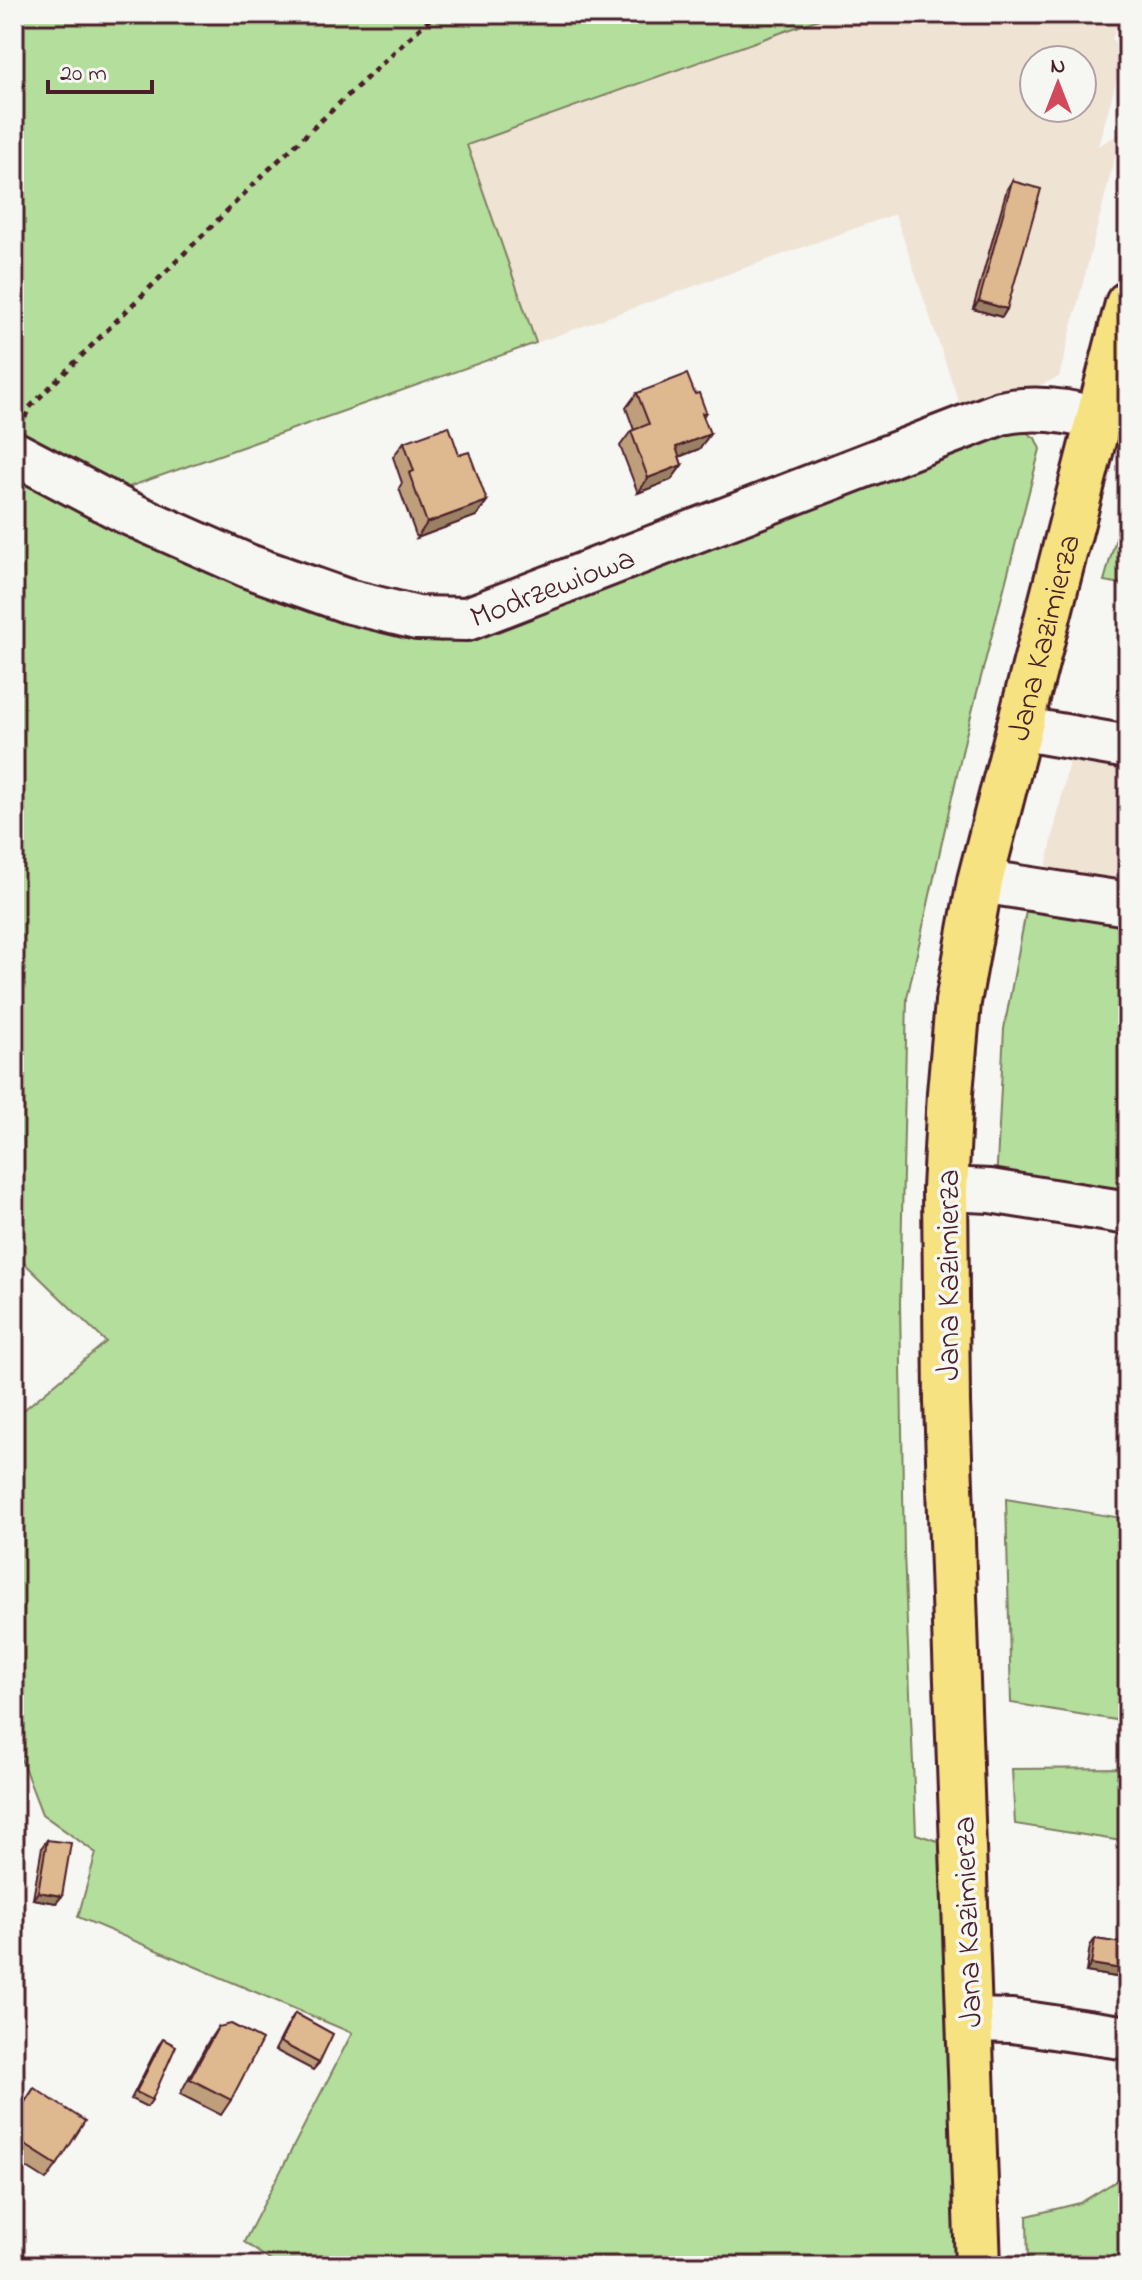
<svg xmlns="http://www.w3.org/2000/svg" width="1142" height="2280" viewBox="0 0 1142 2280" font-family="'Indie Flower',sans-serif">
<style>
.built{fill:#efe3d4;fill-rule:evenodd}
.green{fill:#b4de9b;stroke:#7f7e63;stroke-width:2}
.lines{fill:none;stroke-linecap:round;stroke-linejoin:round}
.minor-casing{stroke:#4a1f2b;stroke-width:48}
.major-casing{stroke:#4a1f2b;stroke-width:50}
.path{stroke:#4a1f2b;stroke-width:5;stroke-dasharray:6 6;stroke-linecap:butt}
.minor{stroke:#f6f6f2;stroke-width:42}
.major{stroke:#f6e281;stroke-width:44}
.wall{fill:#bf9e7b;stroke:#4a1f2b;stroke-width:2}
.shaded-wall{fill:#9b8164;stroke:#4a1f2b;stroke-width:2}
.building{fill:#deb88f;stroke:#4a1f2b;stroke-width:2}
.labels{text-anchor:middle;stroke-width:7;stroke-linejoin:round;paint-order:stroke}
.street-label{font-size:32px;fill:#4a1f2b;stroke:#f6f6f2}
</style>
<rect width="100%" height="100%" fill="#f6f6f2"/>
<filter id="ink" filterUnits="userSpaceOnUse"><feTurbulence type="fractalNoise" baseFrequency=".0125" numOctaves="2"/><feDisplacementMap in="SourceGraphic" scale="16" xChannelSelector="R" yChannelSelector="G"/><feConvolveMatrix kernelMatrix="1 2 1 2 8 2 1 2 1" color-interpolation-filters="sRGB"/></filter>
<g filter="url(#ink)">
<path class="built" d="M833 14H1121L1112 39 1124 54 1098 146 1121 133 1059 377 964 417 895 214 536 343 466 145ZM1034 60H1082V108H1034Z
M1070 757 1128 759V891L1044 877Z"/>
<path class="green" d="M14 14H833L467 145 536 343 109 494 14 446Z
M1018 427 1035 438 1040 449 965 739 907 998 900 1303 904 1553 916 1834 944 1843 957 2266H278L244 2242 352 2033 78 1917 96 1853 42 1814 21 1759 14 1755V1418L106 1342 14 1253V491L21 479 247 584 441 642Z
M1128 495V585L1104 581Z
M1027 906 1128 922V1202L996 1184 1004 1029Z
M1006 1499 1128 1519V1722L1011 1703Z
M1128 1768V1842L1015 1824 1012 1769Z
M1128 2178V2266H1028L1027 2216 1080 2203 1118 2180Z"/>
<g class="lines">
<g class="minor-casing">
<g id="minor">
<path id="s1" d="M14 453 126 512 248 566 347 601 417 618 467 619 1001 413C1033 406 1066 410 1097 419"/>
<path d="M1018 728 1128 747"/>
<path d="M980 881 1128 904"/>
<path d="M945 1189 990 1191 1128 1213"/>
<path d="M969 2020 1012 2021 1128 2038"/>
</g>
</g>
<g class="major-casing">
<g id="major">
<path id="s2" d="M978 2266 947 1402 945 1189 950 1093 958 1002 980 881 1128 304"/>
</g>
</g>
<path class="path" d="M25 418 28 409 264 174 435 14"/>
<use href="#minor" class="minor"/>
<use href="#major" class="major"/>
</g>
<path class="wall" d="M1012 181 1007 309 1002 317 973 309 1007 189Z
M637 393 695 394 706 412 703 417 710 434 699 449 679 457 682 465 671 480 638 493 620 446 631 431 634 430 626 408Z
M404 442 459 455 487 501 476 516 417 538 399 488 402 483 393 457Z
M47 1840 62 1896 56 1903 33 1899 42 1847Z
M1095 1939 1128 1944V1979L1086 1972 1090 1946Z
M295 2013 319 2063 313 2070 275 2050 290 2021Z
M218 2027 231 2100 221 2115 180 2094 208 2042Z
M163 2039 152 2100 147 2107 131 2099 158 2046Z
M34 2088 57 2165 46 2180 14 2160V2118Z"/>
<path class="shaded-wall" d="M979 301 1007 309 1002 317 973 309Z
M710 434 699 449 665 462 676 447Z
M682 465 671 480 638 493 648 478Z
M487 501 476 516 417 538 427 523Z
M38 1892 62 1896 56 1903 33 1899Z
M1091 1964 1128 1970V1979L1086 1972Z"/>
<path class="building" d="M1012 181 1041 189 1007 309 979 301Z
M687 374 695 394 699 393 706 412 702 413 710 434 676 447 682 465 648 478 631 431 649 424 637 393Z
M449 426 459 455 469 452 487 501 427 523 409 473 414 471 404 442Z
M47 1840 71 1843 62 1896 38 1892Z
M1095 1939 1128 1944V1970L1091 1964Z
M295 2013 333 2034 319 2063 280 2042Z
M231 2024 262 2040 231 2100 190 2079 218 2027Z
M163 2039 176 2046 152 2100 136 2092Z
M34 2088 85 2121 57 2165 14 2138V2119Z
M87 2256 107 2266H82Z"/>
</g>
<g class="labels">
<g class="street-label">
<text dy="11" stroke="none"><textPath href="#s1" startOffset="578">Modrzewiowa</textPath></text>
<text dy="11" stroke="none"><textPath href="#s2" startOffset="1640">Jana Kazimierza</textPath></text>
<text transform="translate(947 1275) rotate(-90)" y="11">Jana Kazimierza</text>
<text transform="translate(966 1922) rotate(-92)" y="11">Jana Kazimierza</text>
</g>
</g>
<rect width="1142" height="2280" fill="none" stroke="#f6f6f2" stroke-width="48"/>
<rect x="24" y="24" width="1094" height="2232" fill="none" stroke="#4a1f2b" stroke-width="3" filter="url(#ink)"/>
<g transform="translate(1058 84)"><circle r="38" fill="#f6f6f2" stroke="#b1a0a2" stroke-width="2"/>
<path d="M0-6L14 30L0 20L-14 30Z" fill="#d1495b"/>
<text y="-12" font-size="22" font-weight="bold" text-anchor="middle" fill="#4a1f2b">N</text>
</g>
<path d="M48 80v12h104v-12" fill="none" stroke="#4a1f2b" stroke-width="4"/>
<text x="60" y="80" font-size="24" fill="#4a1f2b" stroke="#f6f6f2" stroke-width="6" paint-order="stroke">20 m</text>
</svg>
